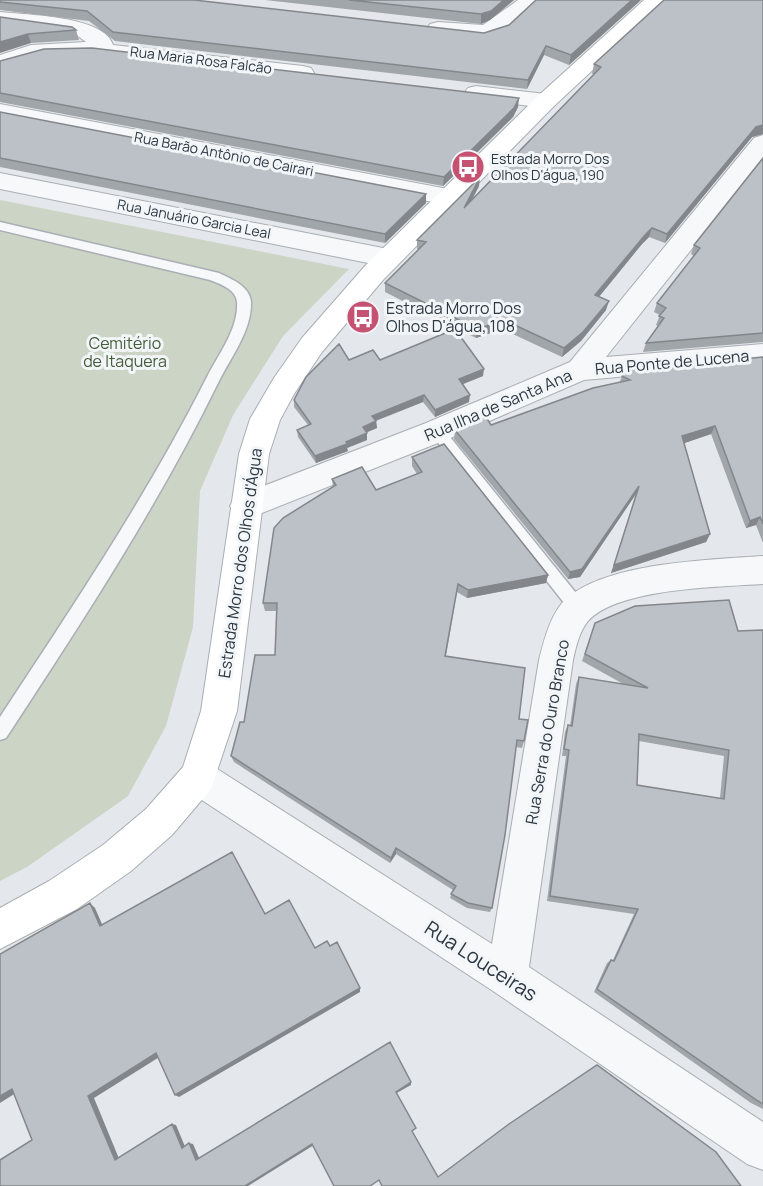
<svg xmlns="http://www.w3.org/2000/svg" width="763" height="1186" viewBox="0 0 763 1186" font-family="Manrope,sans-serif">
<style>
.green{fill:#cbd4c5}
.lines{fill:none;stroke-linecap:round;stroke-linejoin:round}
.lane-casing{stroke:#a9afb5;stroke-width:3}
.street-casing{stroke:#a9afb5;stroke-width:2}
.secondary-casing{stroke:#a9afb5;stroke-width:2}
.lane{fill:#f6f8f9;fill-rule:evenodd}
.street{fill:#f6f8f9;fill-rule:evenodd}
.secondary{fill:#fff;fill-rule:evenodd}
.wall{fill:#a1a6ab;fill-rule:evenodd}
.shaded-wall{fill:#83878b}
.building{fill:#bbc1c7;stroke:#83878b;stroke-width:1.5;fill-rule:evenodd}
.labels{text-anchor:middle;stroke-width:6;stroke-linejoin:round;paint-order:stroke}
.far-street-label{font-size:14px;fill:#2c3742;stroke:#f3f6f8}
.far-poi-label{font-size:14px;fill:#2c3742;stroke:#f3f6f8;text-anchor:start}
.poi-label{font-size:16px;fill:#2c3742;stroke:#f3f6f8;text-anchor:start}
.park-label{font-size:16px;fill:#455d3b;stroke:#f3f6f8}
.street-label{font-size:16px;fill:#2c3742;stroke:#f3f6f8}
.near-street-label{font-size:20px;fill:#2c3742;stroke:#f3f6f8}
</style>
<rect width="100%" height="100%" fill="#e4e7eb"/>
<path class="green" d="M0 200 349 269 283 336 233 415 200 491 193 627 166 726 128 796 27 867 0 881Z"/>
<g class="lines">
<g class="lane-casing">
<path id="lane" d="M0 222 219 273C231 279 250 286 251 302 252 330 231 357 219 381 158 506 82 622 6 738L0 740V717C73 606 147 496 207 377 218 355 239 328 237 302 236 289 220 284 210 280L0 230Z
M437 425 442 427 584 603 586 608 584 613 578 615 572 613 432 435 430 431 432 427Z"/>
</g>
<g class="street-casing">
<path id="street" d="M518 0H542C516 37 471 44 430 34L427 29 430 24 438 22 483 25Z
M0 12C27 15 105 16 113 45L303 66 311 68 314 73 311 78 303 80 79 55 34 58 0 70V55L31 45 86 42 75 34 0 24Z
M476 86 546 94 554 96 558 101 554 106 546 108 468 98 464 93 468 88Z
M0 104 448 189 457 191 461 197 457 203 448 205 0 118Z
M763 135V159L606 357 763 344V364L584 380 448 439 257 515 246 519 235 515 230 506 235 497 426 423 570 362 754 138Z
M0 173 388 249 397 252 401 258 397 264 388 267 0 189Z
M763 556V584C719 587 618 588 588 621 579 632 576 647 573 660L529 967 763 1122V1170L747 1164 493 991 185 789 180 777 185 765 198 760 211 765 492 944 539 660C544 640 551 612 567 598 610 562 709 560 763 556Z"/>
</g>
<g class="secondary-casing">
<path id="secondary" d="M644 0H668L554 106 383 280 322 352 294 394 280 420 269 454 237 711 211 789 172 835 131 871 77 909 0 949V908L49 881 103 845 146 809 183 767 201 711 239 454 250 419 274 378 302 338 365 266 538 96Z"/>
</g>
<use href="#lane" class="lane"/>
<use href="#street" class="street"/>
<use href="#secondary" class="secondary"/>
</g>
<path class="wall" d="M0 0 484 33 641 0 569 65 544 55 527 89 115 41 89 21 0 10Z
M265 0H514L490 20 481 24Z
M763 0V134L752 137 665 243 649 237 642 244 599 297 606 310 581 341 562 357 502 329 476 338 385 292V283L419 249H417V240L479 186 472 200 594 74H592L594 64Z
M0 17 76 30 79 40 31 43Z
M0 61 518 107 513 117 443 186 0 102Z
M0 112 426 203 385 243 0 167Z
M763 158V342L643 352 646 343 658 326 656 325 660 315 654 312 657 303 694 256 691 254 694 245Z
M763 357V543L756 525 746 528 711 434 684 443 710 534 706 542 611 573 636 494 580 577 568 579 454 439 455 430 491 425 620 382 622 376Z
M349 360H380L483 376 463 384 469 402 435 417 423 402 376 421 377 428 367 432V440L347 448 348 451 316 463 298 437 297 430 308 425 294 407V400Z
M412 457 548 575 546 583 467 598 457 592 446 656 519 719 524 741 522 748 516 747 492 908 490 912 467 908 450 898 453 890 396 854 390 863 234 762 231 756 244 722 275 655 277 611H265L263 603 333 488 332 479 376 490 417 474 412 466Z
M595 623 738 631 763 630V1109L751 1103 594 992 607 963 611 960H613L634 914 547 901 566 756H562L565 732 568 725 570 726 576 684 579 677 625 685 582 661ZM639 741 724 756 720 798 637 785Z"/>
<path class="shaded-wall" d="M504 0H514L490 20 481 24V14Z
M632 0H641L569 65 571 55Z
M28 34 31 43 0 53V42Z
M546 46 544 55 527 89 528 80Z
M519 98 518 107 513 117 443 186 444 177Z
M763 125V134L752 137 665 243 667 234 756 127Z
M480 177 479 186 463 217 464 208Z
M426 194V203L385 243V234Z
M652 228 649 237 642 244 593 304 595 295 645 235Z
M609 301 606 310 581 341 562 357 564 348Z
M504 320 502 329 476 338 477 329Z
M484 369 483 376 458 386 459 379Z
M424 395 423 402 372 422V416Z
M470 395 469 402 435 417V410Z
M376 421 377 428 363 434V427Z
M715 426 711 434 679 445 682 436Z
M367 433V440L347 448 348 451 316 463 315 456 346 442Z
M639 486 636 494 580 577 568 579 570 572Z
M760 517 756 525 746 528 750 521Z
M710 534 706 542 611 573 614 565Z
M548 575 546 583 467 598 468 590Z
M396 848V854L390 863 391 858Z
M90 903 95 908 105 931 100 926Z
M360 988V992L179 1097 175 1095Z
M156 1053 161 1056 94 1098 120 1161 115 1160 88 1096Z
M411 1082V1085L395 1094 396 1092Z
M12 1089 19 1091 0 1103V1096Z
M172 1124 176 1125 186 1149 182 1148Z
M189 1143 193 1144 200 1160H196Z
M312 1144 314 1145 248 1186H245Z"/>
<path class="building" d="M0 0H194L484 33 509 25 536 0H632L571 55 546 46 528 80 113 32 87 11 0 2Z
M349 0H504L491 11 481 14Z
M664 0H763V125L756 127 667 234 652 228 645 235 595 295 609 301 583 332 564 348 504 320 477 329 385 283 426 242 417 240 480 177 464 208 601 67 594 64Z
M0 17 72 27 76 30 28 34 0 42Z
M92 48 519 98 514 108 444 177 0 93V61L44 49Z
M0 112 426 194 385 234 0 158Z
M763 158V333L646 343 664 318 659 316 666 308 657 303 700 248 694 245Z
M455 329 484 369 459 379 470 395 435 410 424 395 372 416 376 421 363 427 367 433 346 442 347 444 315 456 297 430 311 424 294 400 306 377 339 344 349 360 373 350 380 360Z
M763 357V524L760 517 750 521 715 426 682 436 710 534 614 565 639 486 582 569 570 572 455 430 486 417 491 425 593 388 630 380 622 376 627 370Z
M444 444 548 575 468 590 458 584 445 656 525 668 519 719 528 720 524 741 517 740 505 835 492 908 468 903 451 894 456 886 396 848 391 858 231 756 240 722H244L255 655H275L277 603H263L274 528 283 518 336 485 332 479 362 467 376 490 422 472 412 457Z
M729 600 738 631 763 630V1104L758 1101 597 989 611 960 614 961 638 909 550 896 569 750 564 749 568 725 572 726 579 677 648 688 585 654 595 623 635 606ZM639 734 729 750 724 799 637 785Z
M232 852 265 914 289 900 315 948 327 941 330 946 337 942 360 988 175 1095 156 1053 88 1096 115 1160 172 1124 182 1148 189 1143 196 1160 390 1042 411 1082 396 1092 416 1128 412 1131 438 1177 509 1124 597 1065 716 1152 741 1186H382L379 1180 370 1186H334L312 1144 245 1186H0V1160L32 1140 12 1089 0 1096V954L90 903 100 926Z"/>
<defs>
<g id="bus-disc" transform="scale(1.725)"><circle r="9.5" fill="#c65271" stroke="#f3f6f8"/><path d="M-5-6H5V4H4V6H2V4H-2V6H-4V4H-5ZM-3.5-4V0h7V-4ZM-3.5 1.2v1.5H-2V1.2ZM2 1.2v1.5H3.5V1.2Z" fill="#fff"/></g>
</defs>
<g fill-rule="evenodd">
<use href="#bus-disc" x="468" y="167"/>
<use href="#bus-disc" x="363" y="317"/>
</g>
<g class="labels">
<g class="far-street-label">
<text transform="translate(201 60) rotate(7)" y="5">Rua Maria Rosa Falcão</text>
<text transform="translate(224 154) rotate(11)" y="5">Rua Barão Antônio de Cairari</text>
<text transform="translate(194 219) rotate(11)" y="5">Rua Januário Garcia Leal</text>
</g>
<g class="far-poi-label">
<text x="491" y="164">Estrada Morro Dos<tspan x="491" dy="16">Olhos D'água, 190</tspan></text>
</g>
<g class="poi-label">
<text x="386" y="314">Estrada Morro Dos<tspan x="386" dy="18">Olhos D'água, 108</tspan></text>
</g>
<g class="park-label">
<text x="125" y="349">Cemitério<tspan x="125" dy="18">de Itaquera</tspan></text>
</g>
<g class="street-label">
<text transform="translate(672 362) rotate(-5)" y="6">Rua Ponte de Lucena</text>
<text transform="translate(498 405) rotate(-23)" y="6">Rua Ilha de Santa Ana</text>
<text transform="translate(240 563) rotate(-82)" y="6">Estrada Morro dos Olhos d'Água</text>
<text transform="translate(547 732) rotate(-80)" y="6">Rua Serra do Ouro Branco</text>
</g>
<g class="near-street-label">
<text transform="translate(481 961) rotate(33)" y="7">Rua Louceiras</text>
</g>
</g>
</svg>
